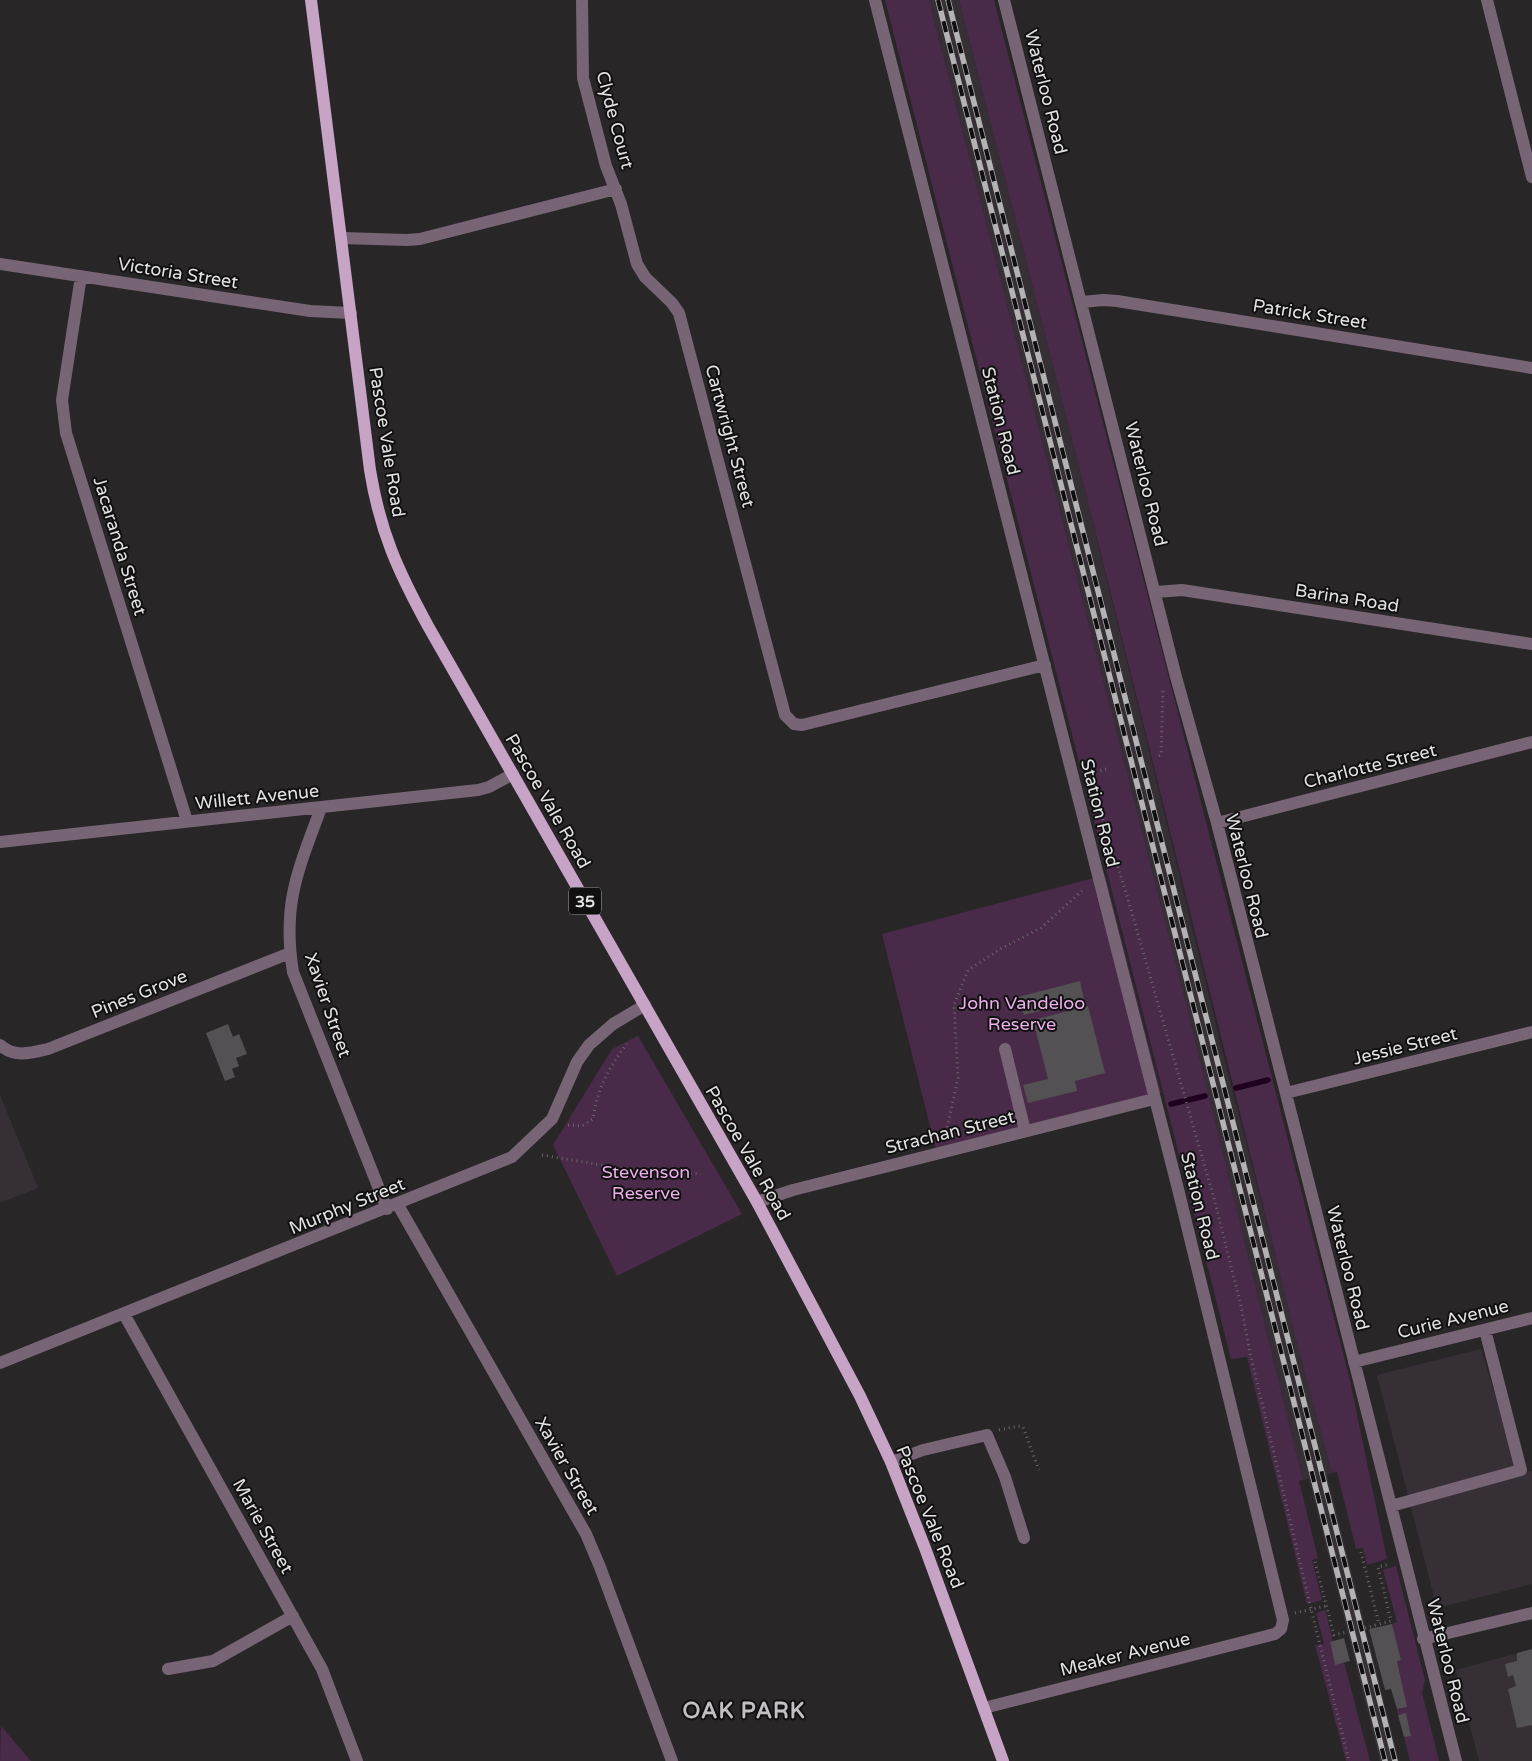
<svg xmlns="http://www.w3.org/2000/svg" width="1532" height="1761" viewBox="0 0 1532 1761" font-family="'Varela Round',sans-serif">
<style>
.built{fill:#363036}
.green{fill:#492a48}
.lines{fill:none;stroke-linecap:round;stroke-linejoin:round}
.stream{stroke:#1f011f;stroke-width:5.5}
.building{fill:#535153}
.path{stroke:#696768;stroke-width:3;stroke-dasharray:1 4;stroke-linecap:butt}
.minor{stroke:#776576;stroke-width:12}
.major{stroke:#c7a3c5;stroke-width:12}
.rail-casing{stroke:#b4b3b4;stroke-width:5.5}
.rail{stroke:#111011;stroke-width:4;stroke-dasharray:11;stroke-linecap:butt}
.labels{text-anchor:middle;stroke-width:4;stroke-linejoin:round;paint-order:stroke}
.shield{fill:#111011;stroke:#a4a3a4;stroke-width:1}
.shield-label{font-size:16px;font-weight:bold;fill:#e3e2e3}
.street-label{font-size:18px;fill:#e3e2e3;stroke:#111011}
.park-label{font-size:18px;fill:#ecafe9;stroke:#111011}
.district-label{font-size:22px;font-weight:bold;letter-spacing:1px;fill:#c2c0c2;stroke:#111011}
</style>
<rect width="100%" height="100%" fill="#292628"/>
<path class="built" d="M929 0H959L1083 482 1227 1069 1332 1473 1327 1475 1399 1761H1380L1309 1479 1303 1480 1185 999Z
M0 1095 38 1188 0 1203Z
M1481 1349 1519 1474 1532 1471V1584L1437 1608 1377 1375Z
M1532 1649V1761H1479L1456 1670Z"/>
<path class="green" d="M885 0H929L1185 999 1303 1480 1299 1481 1318 1558 1312 1560 1322 1600 1307 1604 1247 1357 1231 1359Z
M959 0H994L1349 1376 1387 1559 1367 1565 1363 1548 1356 1549 1337 1472 1332 1473 1297 1342 1083 482Z
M1105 875 1161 1093 937 1154 882 934Z
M638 1036 742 1214 617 1276 553 1145 612 1049Z
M1396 1566 1425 1680 1422 1693 1439 1761H1410L1404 1737 1411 1735 1406 1714 1398 1715 1397 1709 1406 1707 1397 1661 1401 1660 1392 1624 1397 1622 1383 1570Z
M1325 1610 1333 1641 1330 1642 1335 1664 1344 1662 1370 1761H1346L1315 1645 1324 1644 1316 1613Z
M1 1726 31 1761H0Z"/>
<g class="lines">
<path class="stream" d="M1236 1088 1268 1080
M1171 1104 1205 1096"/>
</g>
<path class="building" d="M1080 981 1084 1000 1024 1015 1018 997Z
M1088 1006 1105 1073 1075 1081 1077 1091 1028 1103 1023 1085 1048 1079 1033 1020Z
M228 1024 233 1037 239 1034 247 1054 236 1058 239 1066 232 1069 235 1077 225 1081 206 1033Z
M1392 1624 1401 1660 1397 1661 1407 1707 1397 1709 1391 1689 1385 1690 1369 1629Z
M1344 1638 1350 1661 1335 1665 1330 1642Z
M1532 1649V1725L1517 1728 1508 1689 1516 1686 1513 1675 1508 1677 1505 1664 1517 1661V1653Z
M1406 1713 1411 1736 1404 1737 1398 1715Z"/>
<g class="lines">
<path class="path" d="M1159 756 1161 755 1163 691
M1090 777 1089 774 1106 769
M1097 800 1127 896 1215 1202 1241 1306 1250 1353 1315 1625 1349 1761
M568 1125 582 1126 593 1119C597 1089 609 1067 627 1044
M945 1137 958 1078 954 1005 968 970 1000 949 1041 928 1083 890
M542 1155 638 1171 701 1174
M999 1430 1018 1426 1023 1427 1039 1470
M1361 1552 1379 1624 1391 1621 1378 1567 1390 1564
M1315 1562 1334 1635 1348 1632
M1295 1613 1326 1606
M1365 1628 1379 1624"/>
<path class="minor" d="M582 0 583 78 606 166 621 204 637 264 645 277 672 303 679 313 785 715 794 724 802 725 1045 665
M875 0 1178 1189 1283 1620 1281 1629 1275 1634 984 1708
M1004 0 1176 677 1217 823 1456 1761
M1487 0 1532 177
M342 238 407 240 420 239 616 189
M0 264 310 311 351 313
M81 276 62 400 66 433 187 821
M1082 302 1103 300 1117 301 1532 368
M1156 592 1182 590 1532 644
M321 808C298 870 282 904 293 972L387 1209
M1217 823 1532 742
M0 842 478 790 489 787 513 774
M0 1045C14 1058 31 1053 48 1049L290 953
M1005 1049 1025 1131
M1286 1093 1532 1032
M757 1202 793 1190 1154 1099
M398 1205 586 1534 600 1567 672 1761
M124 1314 322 1669 357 1761
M1354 1362 1532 1318
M0 1363 512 1157 552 1119 577 1062 589 1045 613 1024 645 1005
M891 1462 923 1450 987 1435 1005 1477 1024 1538
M1391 1506 1521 1470 1485 1330
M1423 1639 1532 1613
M168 1669 213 1661 293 1616"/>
<path class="major" d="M311 0 370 470C380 532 398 571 428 626L757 1202 860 1396 891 1462 925 1548 1003 1761"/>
<g class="rail-casing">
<path id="rail" d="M938 0 1385 1761
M948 0 1395 1761"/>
</g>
<use href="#rail" class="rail"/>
</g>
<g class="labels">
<rect class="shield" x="569" y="887.5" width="32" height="27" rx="4"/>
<g class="shield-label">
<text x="585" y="907">35</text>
</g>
<g class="street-label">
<text transform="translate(1046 92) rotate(76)" y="6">Waterloo Road</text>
<text transform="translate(615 120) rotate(75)" y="6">Clyde Court</text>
<text transform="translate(178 273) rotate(9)" y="6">Victoria Street</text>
<text transform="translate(1310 314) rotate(9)" y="6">Patrick Street</text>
<text transform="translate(1001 421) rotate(76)" y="6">Station Road</text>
<text transform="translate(730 436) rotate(75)" y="6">Cartwright Street</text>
<text transform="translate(387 442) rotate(81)" y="6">Pascoe Vale Road</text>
<text transform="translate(1146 484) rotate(76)" y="6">Waterloo Road</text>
<text transform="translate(120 546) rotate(73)" y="6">Jacaranda Street</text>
<text transform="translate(1347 598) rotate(9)" y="6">Barina Road</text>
<text transform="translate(1370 766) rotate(-14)" y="6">Charlotte Street</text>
<text transform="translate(257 797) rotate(-6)" y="6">Willett Avenue</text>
<text transform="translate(548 801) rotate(60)" y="6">Pascoe Vale Road</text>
<text transform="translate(1100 813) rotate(76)" y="6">Station Road</text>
<text transform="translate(1247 876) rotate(76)" y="6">Waterloo Road</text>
<text transform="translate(139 994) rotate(-22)" y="6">Pines Grove</text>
<text transform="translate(328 1005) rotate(71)" y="6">Xavier Street</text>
<text transform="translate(1405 1046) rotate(-14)" y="6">Jessie Street</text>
<text transform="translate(950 1132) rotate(-14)" y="6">Strachan Street</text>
<text transform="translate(748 1153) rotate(60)" y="6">Pascoe Vale Road</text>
<text transform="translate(347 1206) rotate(-22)" y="6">Murphy Street</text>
<text transform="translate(1200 1206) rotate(76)" y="6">Station Road</text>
<text transform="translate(1348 1268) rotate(76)" y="6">Waterloo Road</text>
<text transform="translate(1453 1319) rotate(-14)" y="6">Curie Avenue</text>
<text transform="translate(567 1466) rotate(60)" y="6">Xavier Street</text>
<text transform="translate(930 1517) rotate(68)" y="6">Pascoe Vale Road</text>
<text transform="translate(263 1526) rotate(61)" y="6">Marie Street</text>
<text transform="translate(1125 1654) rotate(-14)" y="6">Meaker Avenue</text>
<text transform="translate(1448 1661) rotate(76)" y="6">Waterloo Road</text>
</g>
<g class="park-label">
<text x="1022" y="1009">John Vandeloo<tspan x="1022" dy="21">Reserve</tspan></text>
<text x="646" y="1178">Stevenson<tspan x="646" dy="21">Reserve</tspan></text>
</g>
<g class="district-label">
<text x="744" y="1718">OAK PARK</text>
</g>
</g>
</svg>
